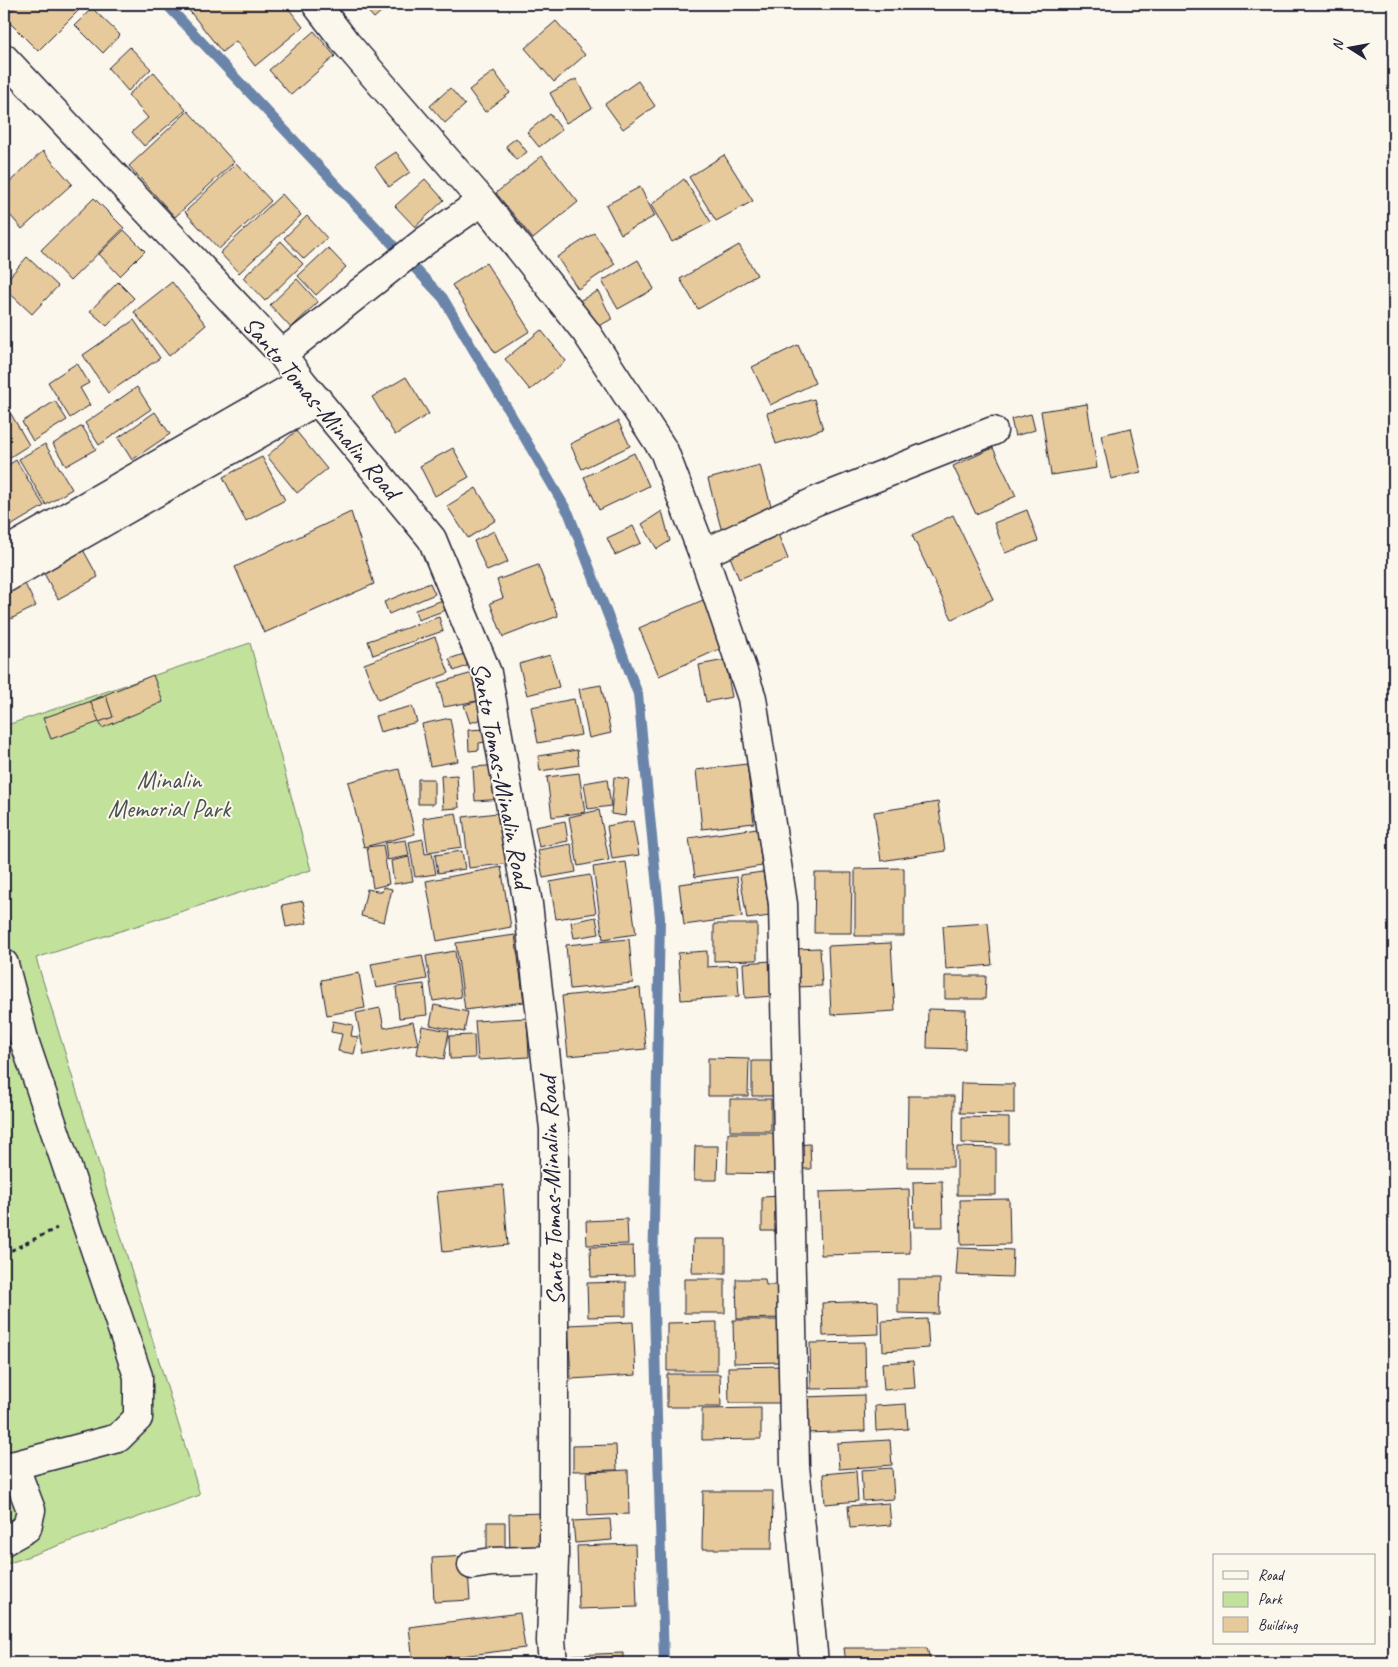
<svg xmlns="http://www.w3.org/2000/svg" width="1398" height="1667" viewBox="0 0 1398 1667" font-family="Caveat,sans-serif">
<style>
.green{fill:#c2e29b;stroke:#72826b}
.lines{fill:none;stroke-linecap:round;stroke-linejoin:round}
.stream{stroke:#6a84aa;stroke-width:10}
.building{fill:#e7ca9b;stroke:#22223b}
.minor-casing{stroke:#22223b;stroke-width:31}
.path{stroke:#22223b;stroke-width:3;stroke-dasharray:4 4;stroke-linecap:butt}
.minor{stroke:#fbf7ec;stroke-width:28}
.labels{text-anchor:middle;stroke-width:4;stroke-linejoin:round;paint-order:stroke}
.street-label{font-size:25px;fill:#22223b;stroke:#fbf7ec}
.park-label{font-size:25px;fill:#4a5253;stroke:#fbf7ec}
</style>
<rect width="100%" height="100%" fill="#fbf7ec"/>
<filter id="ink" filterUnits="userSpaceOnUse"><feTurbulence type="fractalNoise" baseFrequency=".02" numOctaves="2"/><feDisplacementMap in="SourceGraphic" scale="10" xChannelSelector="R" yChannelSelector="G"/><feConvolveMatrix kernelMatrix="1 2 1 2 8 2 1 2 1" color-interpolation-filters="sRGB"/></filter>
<g filter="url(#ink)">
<path class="green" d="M250 643 311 870 36 958 200 1495 4 1565V726Z"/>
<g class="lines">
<path class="stream" d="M166 4 443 298 569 514 638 694 660 918 653 1275 664 1663"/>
</g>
<path class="building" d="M18 4H85L38 51 4 17Z
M184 4H285L303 27 255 66 236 41 222 52Z
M361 4H390L374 18Z
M92 8 120 35 103 53 75 25Z
M556 21 585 55 554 82 525 48Z
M314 31 335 56 291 95 269 70Z
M130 47 151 69 128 91 108 68Z
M494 71 510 93 485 112 469 90Z
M154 72 186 110 144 146 132 132 148 118 128 95Z
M576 79 592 108 566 123 550 93Z
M638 81 655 106 623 129 605 104Z
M450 88 465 105 445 123 430 106Z
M188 111 234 162 175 217 129 166Z
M550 114 562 130 539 147 527 132Z
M516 138 527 152 516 160 506 146Z
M43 151 72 184 22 229 4 208V187Z
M396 152 410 172 389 187 375 166Z
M724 155 753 201 716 221 689 177Z
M542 156 578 202 533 239 496 193Z
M236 163 271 201 219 249 185 212Z
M425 179 444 200 415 227 395 206Z
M684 179 711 222 672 242 651 205Z
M640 187 655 216 621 234 606 205Z
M282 194 301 215 239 273 220 253Z
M94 198 124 228 70 281 41 250Z
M307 216 327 238 304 259 284 238Z
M124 230 145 251 120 276 99 254Z
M594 233 615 264 578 289 557 257Z
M281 241 303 264 265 301 243 278Z
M739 245 757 275 698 309 680 279Z
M328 248 346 267 316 295 298 276Z
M27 257 58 286 32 314 4 288V283Z
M638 260 654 289 618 309 602 281Z
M486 263 530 331 495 353 452 285Z
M297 279 318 302 291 328 270 305Z
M118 282 134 298 107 326 90 311Z
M172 282 206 325 169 356 134 312Z
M598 291 612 319 593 329 579 301Z
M134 320 160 358 108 393 83 355Z
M541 330 566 361 530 390 505 359Z
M798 345 815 383 770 405 752 367Z
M77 363 89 383 80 388 90 405 70 418 48 382Z
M406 377 429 414 395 435 372 397Z
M137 387 151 409 99 445 85 423Z
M814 399 823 429 776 444 767 413Z
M55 401 67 420 33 441 22 422Z
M1087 404 1097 468 1051 475 1041 411Z
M155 412 170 434 132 460 118 438Z
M11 414 29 445 4 461V418Z
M1031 414 1035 430 1015 436 1011 419Z
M618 421 630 446 582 469 570 444Z
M82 426 96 449 66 466 53 444Z
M1131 428 1141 472 1111 479 1101 435Z
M296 431 327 469 297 493 267 456Z
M45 444 72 489 46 505 19 459Z
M453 448 469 477 435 496 420 466Z
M993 448 1016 496 976 514 953 466Z
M634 453 649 486 599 510 584 477Z
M262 457 285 500 246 521 223 477Z
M16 460 44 506 4 530V468Z
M760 465 774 518 722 532 708 479Z
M476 488 496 520 468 538 447 506Z
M1027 510 1038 541 1005 553 994 523Z
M662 511 670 541 657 549 642 524Z
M351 512 374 584 264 633 235 567Z
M953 515 993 599 952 619 912 535Z
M633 526 641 543 615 555 607 538Z
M776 529 788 559 739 579 727 549Z
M494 531 508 562 487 571 474 541Z
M81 546 98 577 58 599 41 568Z
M538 565 558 616 503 637 490 603 503 598 497 580Z
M22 578 36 606 7 621 4 614V588Z
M430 583 435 594 389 614 384 602Z
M443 600 446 610 418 620 415 610Z
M703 600 724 647 659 676 639 628Z
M439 617 443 631 373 655 368 641Z
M435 637 449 673 378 700 364 664Z
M467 653V666L454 671 449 659Z
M550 655 559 687 527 695 519 664Z
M725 660 732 697 706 702 699 665Z
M476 672 482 700 444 707 438 683Z
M153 675 163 702 102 728 90 701Z
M601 685 611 733 589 738 579 689Z
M106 696 113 717 51 739 43 718Z
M574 699 581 735 538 743 531 707Z
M482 700 487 717 470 723 464 705Z
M412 706 417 722 380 732 375 716Z
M450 718 458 761 430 766 422 724Z
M485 729 486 742 479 743V750L469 751 468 730Z
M577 750 579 765 540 771 538 756Z
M747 764 754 823 702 829 696 770Z
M501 765 503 799 475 801 473 767Z
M399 769 415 834 364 847 348 782Z
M579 773 585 812 552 817 547 777Z
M457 775 459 808 443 809 441 776Z
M614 777 629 779 625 816 611 814Z
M418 779H434V804H418Z
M607 779 611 806 588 809 584 783Z
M938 802 945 851 881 861 874 812Z
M599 810 609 860 578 866 569 817Z
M506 812 512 863 469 868 463 817Z
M456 813 462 847 428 852 423 818Z
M565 821 568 841 539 847 535 827Z
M633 821 639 855 612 859 607 826Z
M757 828 762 866 695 877 689 838Z
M423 839 425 854 432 853 436 874 415 877 409 842Z
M406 840 409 856 387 860 385 843Z
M571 844 576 872 543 878 538 850Z
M383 845 389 884 373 888 367 847Z
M462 851 465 869 438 873 435 855Z
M409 857 413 881 394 884 391 861Z
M626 862 636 934 603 939 593 867Z
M501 867 511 927 437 941 426 881Z
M904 868V936H855V869Z
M763 872 770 916 747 919 740 875Z
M815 873H852L851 933H814Z
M590 875 596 913 556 919 550 882Z
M737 877 742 917 684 925 679 884Z
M383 887 392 889 384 922 361 916 367 889 382 892Z
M303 901 307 923 286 927 282 905Z
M596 917 599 934 574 938 571 922Z
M988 923 992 965 946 969 943 926Z
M714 924H757V960L714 961Z
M515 935 524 1002 465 1010 456 943Z
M629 939 633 983 570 989 566 945Z
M891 943 895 1011 831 1015 828 946Z
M820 948 822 986 796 987 794 949Z
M455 951 461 997 433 1001 426 956Z
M707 951V967L737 965 739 996 681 1000 678 953Z
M422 955 427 979 376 988 371 964Z
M772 961 774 996 745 998 743 963Z
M359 973 365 1008 327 1015 321 980Z
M945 976H986L985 999H945Z
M424 984 427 1015 399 1018 396 987Z
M640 988 646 1049 568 1056 562 996Z
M434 1005 468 1012 464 1032 430 1025Z
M380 1008 384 1028 413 1022 418 1044 364 1055 356 1013Z
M928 1009 966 1010 965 1049 927 1048Z
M527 1018 529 1057 478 1060 475 1021Z
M333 1021 353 1025 351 1036 358 1037 354 1054 338 1051 342 1034 331 1032Z
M422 1026 449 1031 444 1059 417 1054Z
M474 1035 475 1058 450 1059 449 1036Z
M708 1058 749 1059 748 1096H708Z
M752 1061H776V1096H752Z
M961 1083 1014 1084V1114L960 1113Z
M908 1096H954L953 1167H907Z
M730 1099H771V1131H730Z
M962 1117 1009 1118V1144L962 1143Z
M728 1133H785V1174L727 1173Z
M810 1144 811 1169H795L794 1145Z
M695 1146H718L717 1180H694Z
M957 1147 996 1148V1195H957Z
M942 1181 943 1227H914L913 1182Z
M503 1185 508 1245 443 1252 437 1192Z
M909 1189 910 1253 821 1255 819 1192Z
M782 1196V1231H762V1197Z
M1009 1199 1010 1244 961 1245 960 1200Z
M627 1219 628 1244 587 1245 586 1221Z
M693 1239H726V1273H692Z
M633 1246 634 1276 591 1277 590 1247Z
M958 1248 1013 1250 1012 1277 956 1275Z
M684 1279H725V1313H684Z
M736 1279H765L766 1285H783L784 1318 737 1319Z
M898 1279H940L939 1314 898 1313Z
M626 1282V1316L588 1317 587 1283Z
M878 1301 879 1334 823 1336 822 1303Z
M927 1319 929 1348 883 1351 882 1321Z
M733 1320H781L782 1362 734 1363Z
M633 1322 636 1375 571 1379 568 1325Z
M717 1322V1371H667V1323Z
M865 1342 866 1388 811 1389 810 1343Z
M913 1361 915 1388 884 1390 882 1363Z
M785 1366 786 1403H729L728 1367Z
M667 1374H720L721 1407H667Z
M864 1395 865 1431 805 1433 803 1397Z
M906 1404 908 1429 876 1431 875 1406Z
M761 1408V1439L702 1440V1409Z
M890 1440 892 1465 839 1469 837 1443Z
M616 1445 617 1470 573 1471V1446Z
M892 1468 894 1499 863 1501 861 1470Z
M628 1470 629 1514 588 1516 586 1472Z
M856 1471 858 1501 825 1504 823 1474Z
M703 1491H773L772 1549H702Z
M889 1503 891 1525 850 1528 848 1506Z
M545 1513 546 1552 510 1553 509 1514Z
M610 1519 612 1540 575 1543 573 1521Z
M487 1522H505V1555H487Z
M635 1544 637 1607 579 1609 577 1546Z
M467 1556 470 1600 434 1602 432 1558Z
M520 1613 525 1648 413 1662 409 1627Z
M844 1648H927L931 1663H846Z
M623 1653V1663H574L573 1655Z"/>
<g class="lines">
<g class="minor-casing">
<path id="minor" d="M316 4 346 43 482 201 586 332 664 451 703 554 752 698 783 904 795 1466 814 1663
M4 58 282 354 302 382 432 539 487 673 528 904 554 1129V1560L551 1641 553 1663
M282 354 425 241 482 201
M4 553 302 382
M703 554 816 501 993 431
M4 579 318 400
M4 964 25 1043 138 1376V1418L118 1438 4 1468
M4 1541 27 1528 31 1510 14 1465
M472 1565 491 1562 554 1560"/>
</g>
<path class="path" d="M4 1254 57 1228"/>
<use href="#minor" class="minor"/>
</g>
</g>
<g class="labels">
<g class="street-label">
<text transform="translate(322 407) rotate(50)" y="9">Santo Tomas-Minalin Road</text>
<text transform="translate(502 775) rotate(79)" y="9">Santo Tomas-Minalin Road</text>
<text transform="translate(551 1191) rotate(-92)" y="9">Santo Tomas-Minalin Road</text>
</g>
<g class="park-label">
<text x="169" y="788">Minalin<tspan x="169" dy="29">Memorial Park</tspan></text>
</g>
</g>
<rect width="1398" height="1667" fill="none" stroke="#fbf7ec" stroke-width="20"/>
<rect x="10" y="10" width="1378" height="1647" fill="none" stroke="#22223b" stroke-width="2" filter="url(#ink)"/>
<rect x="1213" y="1554" width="162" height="90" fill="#fbf7ec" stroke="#a4a2a5"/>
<rect x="1223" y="1571" width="25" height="8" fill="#fbf7ec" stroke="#a4a2a5"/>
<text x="1258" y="1580" font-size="15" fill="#22223b">Road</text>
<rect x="1223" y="1592" width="25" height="15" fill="#c2e29b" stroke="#a4a2a5"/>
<text x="1258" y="1604" font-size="15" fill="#22223b">Park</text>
<rect x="1223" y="1617" width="25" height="15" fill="#e7ca9b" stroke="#a4a2a5"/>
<text x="1258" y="1630" font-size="15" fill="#22223b">Building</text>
<g transform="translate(1350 48) rotate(281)" stroke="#fbf7ec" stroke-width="4" paint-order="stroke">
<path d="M0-4L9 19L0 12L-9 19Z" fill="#22223b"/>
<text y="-8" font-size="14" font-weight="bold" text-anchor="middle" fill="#22223b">N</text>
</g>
</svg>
